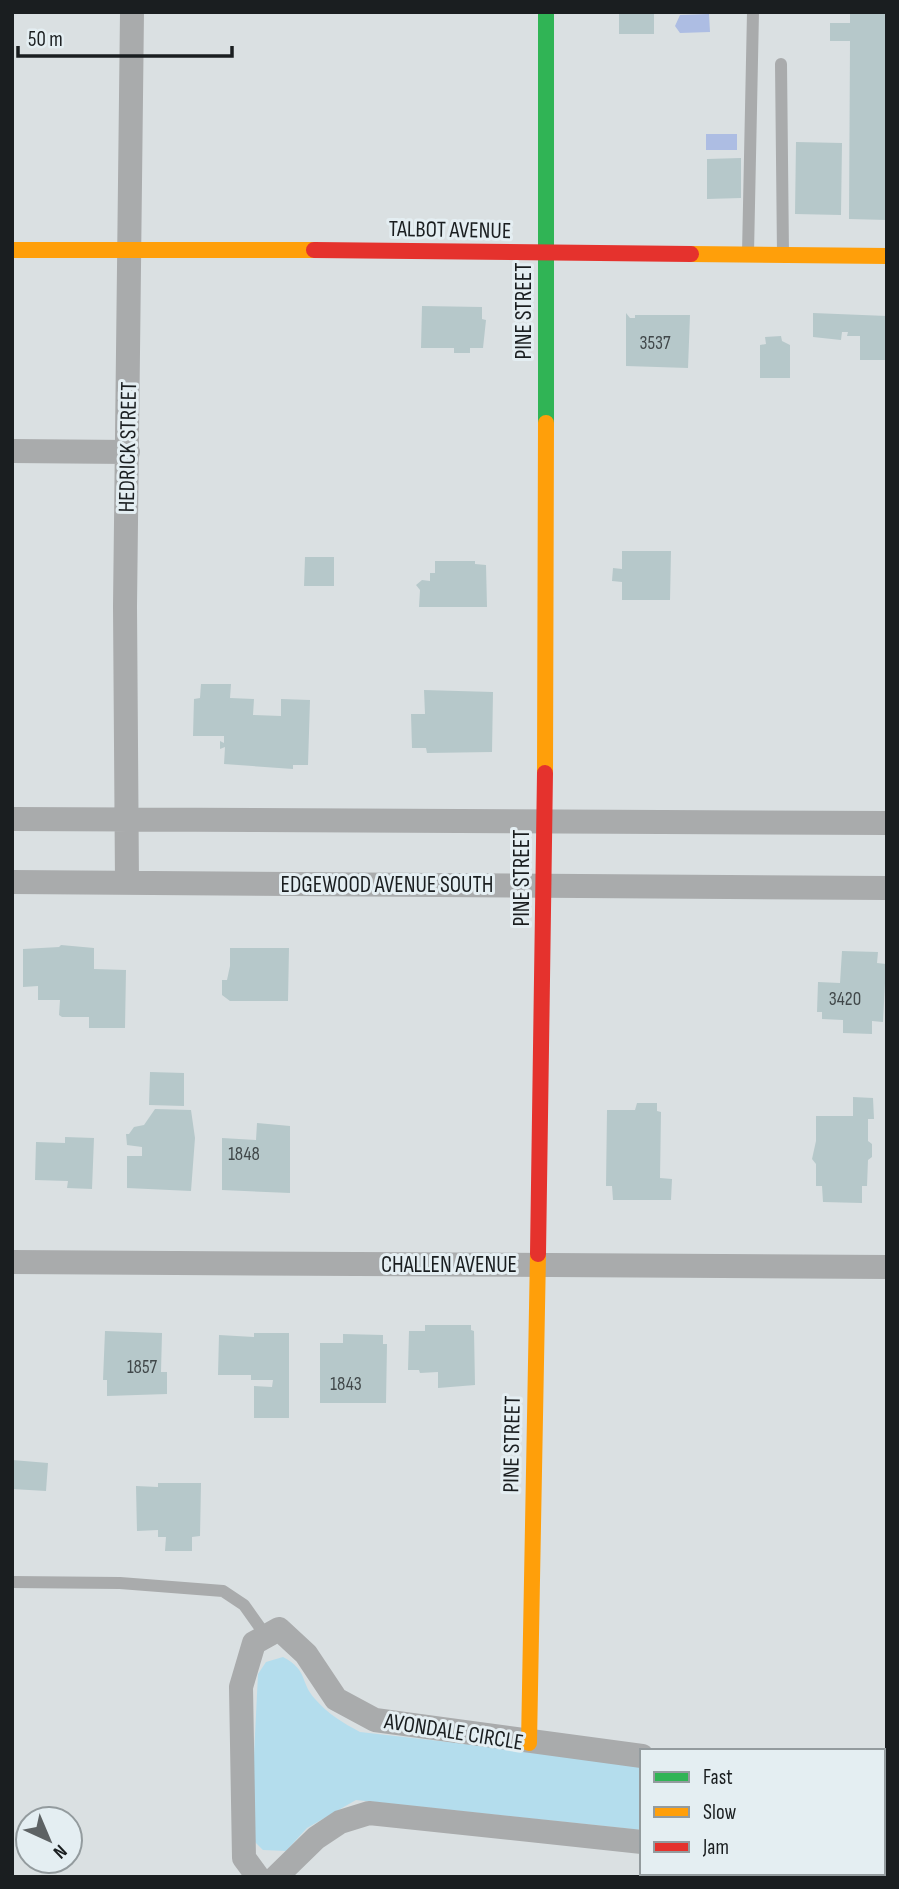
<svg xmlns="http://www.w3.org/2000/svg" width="899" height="1889" viewBox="0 0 899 1889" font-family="'Sofia Sans Condensed',sans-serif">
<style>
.green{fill:#b4dded}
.water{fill:#adbde3}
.building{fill:#b6c8ca}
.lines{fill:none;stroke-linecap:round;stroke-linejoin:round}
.lane{stroke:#a9abac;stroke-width:12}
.street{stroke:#a9abac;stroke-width:24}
.fast{stroke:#30b455;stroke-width:16}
.slow{stroke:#ff9f0a;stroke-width:16}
.jam{stroke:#e5322d;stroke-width:16}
.labels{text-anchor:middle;stroke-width:6;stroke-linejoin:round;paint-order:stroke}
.number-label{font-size:19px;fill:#41484a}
.street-label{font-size:23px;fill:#1a1e20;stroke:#e4eef2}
</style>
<rect width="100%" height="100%" fill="#dae0e2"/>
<path class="green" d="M283 1657C309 1671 299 1681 315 1699 328 1714 343 1723 360 1732L642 1764V1830L356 1800 307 1828 286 1851 263 1850 250 1837 258 1674 266 1662Z"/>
<path class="water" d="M709 14 710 32 680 33 675 26 680 15Z
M706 134H737V150H706Z"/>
<path class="building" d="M619 12H654V34H619Z
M850 12H887V220L849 219 850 41H830V23H850Z
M796 142 842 143 841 215 795 214Z
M741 158V198L707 199V159Z
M422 306 482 307V319L486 320 483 348H470V353H454V348H421Z
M626 313 630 318H635V315H690L688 368 626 366Z
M813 313 887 316V360H860V336H847L848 332H842L841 340 813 337Z
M781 336 782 341 790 345V378H760V345L766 344 765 337Z
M622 551H671L670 600H622V582L612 581 613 568 622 569Z
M305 557H334V586H304Z
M435 561H475V564L486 565 487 607H419L420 590 416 585 422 580 430 581V573H435Z
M201 684H231L230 698 254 699 253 715 281 716V699L310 700 308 765H293V769L224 764 225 747 220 749V741L224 743V736H193L194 699 200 698Z
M424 690 493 692 492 752 427 753 426 748H412L411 714H425Z
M61 945 94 948V969L126 970 125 1028H89V1017H62L59 1015 60 1000H38V986L23 987V949L59 947Z
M230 948H289L288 1001H230L222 995V980H227L230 966Z
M842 951 878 952 877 963 886 964 883 1022 872 1021V1034L843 1033V1020L822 1019V1012H817L818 982 840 983Z
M150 1072 184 1073V1106L149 1105Z
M853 1097 873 1098 874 1119H868V1141L872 1144V1157L868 1160 867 1186H862V1203L823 1202 822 1186H816V1164L812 1159 816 1141V1116H853Z
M637 1103H657V1111L661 1112 660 1178 672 1179 671 1200H613L612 1186H606L607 1110H635Z
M155 1109 191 1110 195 1138 191 1191 127 1188V1156H142V1147L127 1145 126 1134H129L134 1127 144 1125Z
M257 1123 290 1126V1193L222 1190V1138L256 1140Z
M65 1137 94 1138 92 1189 67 1188 68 1181 35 1180 36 1142 65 1143Z
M425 1325H471V1330L474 1331 475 1385 438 1388V1372L420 1373 419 1370H408L409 1331H425Z
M105 1331 162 1333 161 1372H167V1394L107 1396V1380H103Z
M254 1333H289V1418H254V1386L272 1387 273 1380H251V1375H218L219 1335 254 1337Z
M343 1334 383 1335V1344H387L386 1403H320V1343H343Z
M12 1460 48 1463 46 1491 12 1489Z
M158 1483H201L200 1536 192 1537V1551H165L166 1537H158V1530L137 1531 136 1486 158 1487Z"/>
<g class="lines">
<path class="lane" d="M781 64 783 254
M748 253 753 12
M12 1582 120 1583 223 1591 244 1605 266 1636"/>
<path class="street" d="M12 451 128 452
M12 819 887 823
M12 882 887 888
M127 882 125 607 132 12
M12 1262 887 1267
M883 1817 887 1821
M258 1877 244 1858 241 1687 254 1643 279 1629 306 1654 336 1699 375 1720 642 1756
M276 1877 316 1838 340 1822 369 1813 642 1842"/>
<path class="fast" d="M546 423V12"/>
<path class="slow" d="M12 250H314
M691 254 887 256
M545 773 546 423
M529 1743 538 1254
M886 1877 887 1869"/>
<path class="jam" d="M314 250 691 254
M538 1254 545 773"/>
</g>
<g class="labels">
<g class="number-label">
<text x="655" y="349">3537</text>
<text x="845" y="1005">3420</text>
<text x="244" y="1160">1848</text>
<text x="142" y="1373">1857</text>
<text x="346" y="1390">1843</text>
</g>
<g class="street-label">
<text transform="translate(450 229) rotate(1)" y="8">TALBOT AVENUE</text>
<text transform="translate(523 311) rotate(-90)" y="8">PINE STREET</text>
<text transform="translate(127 447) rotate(-89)" y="8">HEDRICK STREET</text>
<text transform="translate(521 878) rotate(-90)" y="8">PINE STREET</text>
<text x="387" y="892">EDGEWOOD AVENUE SOUTH</text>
<text x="449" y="1272">CHALLEN AVENUE</text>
<text transform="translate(511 1444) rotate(-89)" y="8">PINE STREET</text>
<text transform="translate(454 1731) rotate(9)" y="8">AVONDALE CIRCLE</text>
</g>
</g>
<rect width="899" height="1889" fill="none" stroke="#1a1e20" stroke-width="28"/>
<rect x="640" y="1749" width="245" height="126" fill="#e4eef2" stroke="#939b9e" stroke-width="2"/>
<rect x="654" y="1772" width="35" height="10" fill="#30b455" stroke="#939b9e" stroke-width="2"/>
<text x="703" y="1784" font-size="21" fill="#1a1e20">Fast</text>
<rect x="654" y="1807" width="35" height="10" fill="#ff9f0a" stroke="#939b9e" stroke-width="2"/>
<text x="703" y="1819" font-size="21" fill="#1a1e20">Slow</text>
<rect x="654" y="1842" width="35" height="10" fill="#e5322d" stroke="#939b9e" stroke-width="2"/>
<text x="703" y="1854" font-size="21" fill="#1a1e20">Jam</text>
<g transform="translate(49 1840) rotate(136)"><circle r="33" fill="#e4eef2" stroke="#939b9e" stroke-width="2"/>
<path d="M0-5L12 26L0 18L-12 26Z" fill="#5d6264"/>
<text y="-10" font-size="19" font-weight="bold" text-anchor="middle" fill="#1a1e20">N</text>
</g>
<path d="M18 46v10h214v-10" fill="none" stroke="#1a1e20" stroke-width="3.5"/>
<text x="28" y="46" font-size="21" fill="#1a1e20" stroke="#e4eef2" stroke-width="5" paint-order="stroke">50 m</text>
</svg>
